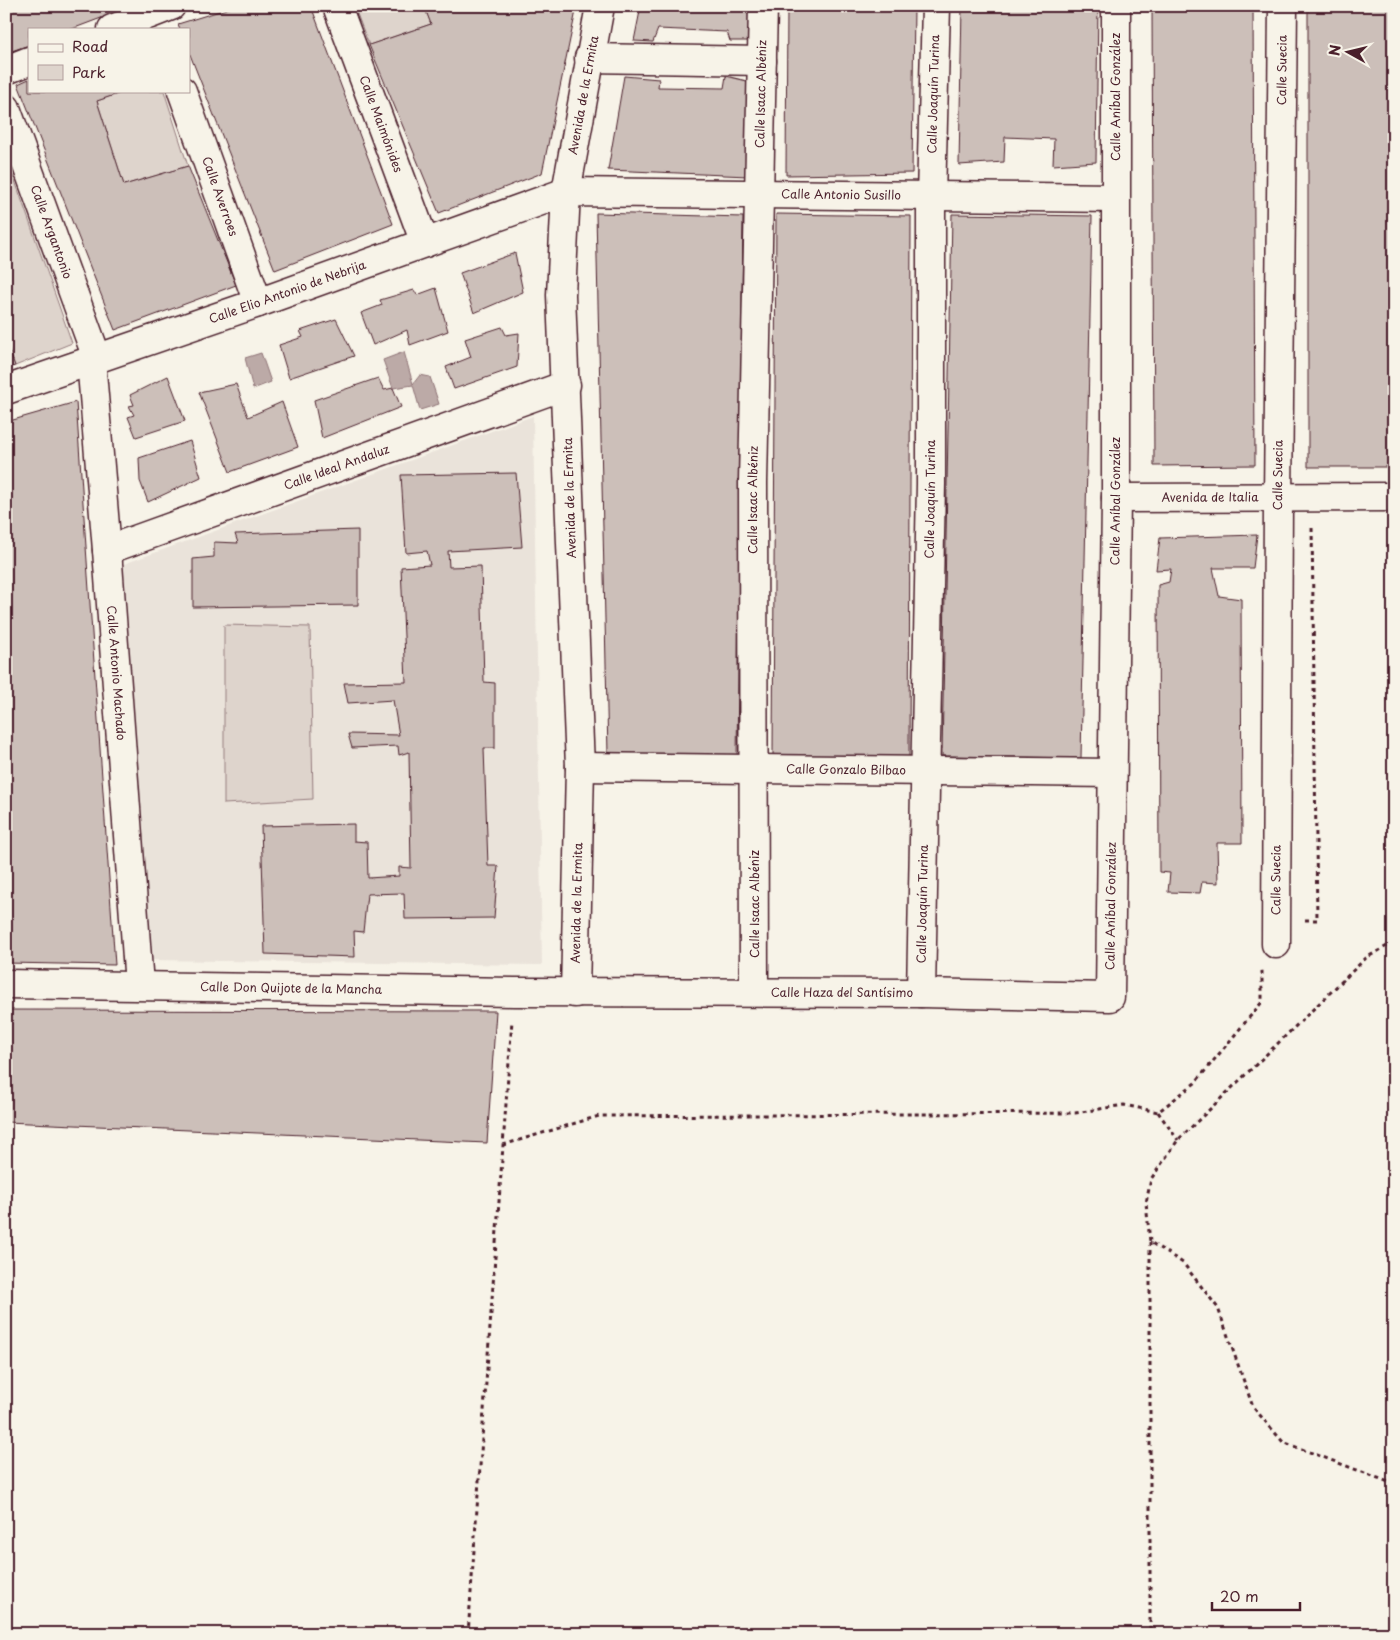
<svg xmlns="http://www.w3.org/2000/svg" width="1400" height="1640" viewBox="0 0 1400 1640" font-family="'Playpen Sans',sans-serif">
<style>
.built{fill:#eae3da}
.green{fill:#ded4cc;stroke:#947a7c}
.water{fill:#bcaaa7;stroke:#8e7275}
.building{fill:#ccbfb9;stroke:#4a1f2b}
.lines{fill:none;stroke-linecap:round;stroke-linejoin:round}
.minor-casing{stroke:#4a1f2b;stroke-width:31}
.path{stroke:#4a1f2b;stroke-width:3;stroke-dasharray:4 4;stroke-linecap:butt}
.minor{stroke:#f7f3e8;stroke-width:28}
.labels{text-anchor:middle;stroke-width:5;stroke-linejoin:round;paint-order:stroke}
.street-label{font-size:12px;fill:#4a1f2b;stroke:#f7f3e8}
</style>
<rect width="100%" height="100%" fill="#f7f3e8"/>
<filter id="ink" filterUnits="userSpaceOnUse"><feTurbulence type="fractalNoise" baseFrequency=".02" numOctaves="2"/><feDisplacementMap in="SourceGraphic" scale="10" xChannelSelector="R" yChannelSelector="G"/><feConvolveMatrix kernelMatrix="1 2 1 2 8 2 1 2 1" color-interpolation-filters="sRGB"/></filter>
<g filter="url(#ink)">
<path class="built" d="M533 416 542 965 150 960 121 565Z"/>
<path class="green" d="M354 6H424L431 24 369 45Z
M126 91H164L188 166 124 185 97 101Z
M14 178 72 343 15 366 6 342V181Z
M224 625 310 627 313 799 224 804Z"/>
<path class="water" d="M404 352 413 384 420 375 430 377 439 404 420 410 413 385 393 388 383 360Z
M261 353 271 382 253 389 245 358Z"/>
<path class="building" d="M6 6H133L72 29H29V45L6 53Z
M236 6H311L393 224 275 270 189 52V29H180L178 24Z
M424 6H577L542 173 439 213 369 45 431 24Z
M641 6H748L749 41H730L727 32 658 29 653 42 634 41Z
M787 6H914L912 173 786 175Z
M962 6H1098L1096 162 1053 165 1054 139 1005 137 1004 162 959 165Z
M1152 6H1253L1255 465 1154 466Z
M1308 6H1394V467H1308Z
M624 76 659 79 658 87 724 88 726 76 751 82 748 176 608 170Z
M29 79V91H126L97 101 124 185 188 166 236 285 115 330 18 84Z
M6 160 14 178 6 181Z
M596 213 743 217 737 758 608 754Z
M776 214 911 216 909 758 773 756Z
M952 214 1092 216 1081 758 942 756Z
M515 253 523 292 474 313 460 273Z
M436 288 448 331 410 345 407 330 373 345 361 313 382 305 380 300 414 290 417 295Z
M336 319 354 356 289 378 279 345 303 337 300 331Z
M502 327 506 335 519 333 517 367 454 389 446 367 471 357 465 339Z
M6 342 15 366 6 369Z
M168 376 185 421 136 437 128 417 134 415 129 406 134 405 130 395Z
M378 378 384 390 393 388 401 407 322 438 314 400Z
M236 384 248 417 282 402 298 447 230 472 199 392Z
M76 402 115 965 6 963V422Z
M190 441 201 477 148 502 140 481 139 458Z
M516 473 522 547 448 551 449 567 481 566 484 682 495 683V748H484L488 866H498L494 918 405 919 404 893 367 894 363 932 354 931 355 957 265 954 261 826 354 824V841L367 842 368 878 399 876V867L411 868 409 752 399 755 398 746 352 748 348 734 399 735 393 700 348 703 344 683 406 682 401 567 430 565 427 551 406 553 401 475Z
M358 530V605L193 607V559L214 557V542L238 543 235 534Z
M1257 535 1253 568H1213L1219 596 1241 599 1242 843H1217L1218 883 1202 882 1200 893 1168 892 1170 873 1159 872 1158 585 1169 582 1171 569 1156 570 1160 538Z
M6 1010 496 1011 487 1143 6 1122Z"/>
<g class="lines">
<g class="minor-casing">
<g id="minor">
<path id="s1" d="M337 6 425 243"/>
<path d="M112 29 171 6"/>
<path d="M589 58 762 61"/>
<path d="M6 70 29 61"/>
<path id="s2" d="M182 91 258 303"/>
<path id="s3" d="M6 108 97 358"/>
<path id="s4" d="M91 360 107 550 139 985"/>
<path id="s5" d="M6 390 258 303 566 192 1115 198"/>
<path id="s6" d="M1116 498 1394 497"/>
<path id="s7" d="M107 550 566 385"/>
<path id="s8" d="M580 767 1112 773"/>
<path id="s9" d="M1276 944 1278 498 1283 6"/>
<path id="s10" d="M6 984 514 992 921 993 1110 997 1116 498V6"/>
<path id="s11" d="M754 992 753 482 763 6"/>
<path id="s12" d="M575 993 580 767 561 295 566 192 600 6"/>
<path id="s13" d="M921 993 931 484V197L936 6"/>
</g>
</g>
<path class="path" d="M1305 920H1317L1312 526
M1394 942 1366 958 1178 1140 1151 1179 1146 1203 1150 1242 1183 1263 1218 1308 1253 1407 1283 1442 1394 1484
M1158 1112 1178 1140
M503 1145 599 1116 1075 1113 1124 1105 1158 1112 1195 1083 1262 1002V969
M1150 1242V1634
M468 1634 512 1020"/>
<use href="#minor" class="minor"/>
</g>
</g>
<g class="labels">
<g class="street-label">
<text dy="4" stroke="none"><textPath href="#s9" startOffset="874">Calle Suecia</textPath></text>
<text dy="4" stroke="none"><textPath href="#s11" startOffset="898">Calle Isaac Albéniz</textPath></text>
<text dy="4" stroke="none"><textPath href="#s12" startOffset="900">Avenida de la Ermita</textPath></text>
<text dy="4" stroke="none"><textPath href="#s13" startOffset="899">Calle Joaquín Turina</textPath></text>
<text transform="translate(1116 97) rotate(-90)" y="4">Calle Aníbal González</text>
<text dy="4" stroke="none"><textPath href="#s1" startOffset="126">Calle Maimónides</textPath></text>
<text dy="4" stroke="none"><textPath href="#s5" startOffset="869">Calle Antonio Susillo</textPath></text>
<text dy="4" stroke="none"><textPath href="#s2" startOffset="112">Calle Averroes</textPath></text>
<text dy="4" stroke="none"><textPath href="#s3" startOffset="132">Calle Argantonio</textPath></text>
<text dy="4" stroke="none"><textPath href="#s5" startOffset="298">Calle Elio Antonio de Nebrija</textPath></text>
<text dy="4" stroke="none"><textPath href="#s7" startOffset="244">Calle Ideal Andaluz</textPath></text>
<text dy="4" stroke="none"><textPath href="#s9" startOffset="469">Calle Suecia</textPath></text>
<text transform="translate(570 498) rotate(-92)" y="4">Avenida de la Ermita</text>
<text dy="4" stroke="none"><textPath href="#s6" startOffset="94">Avenida de Italia</textPath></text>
<text dy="4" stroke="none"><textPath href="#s11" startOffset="492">Calle Isaac Albéniz</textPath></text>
<text dy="4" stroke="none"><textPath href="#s13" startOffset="494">Calle Joaquín Turina</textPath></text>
<text dy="4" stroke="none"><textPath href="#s10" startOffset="1600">Calle Aníbal González</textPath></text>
<text dy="4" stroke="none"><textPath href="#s4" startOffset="314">Calle Antonio Machado</textPath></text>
<text dy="4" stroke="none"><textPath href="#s8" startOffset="266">Calle Gonzalo Bilbao</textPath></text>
<text dy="4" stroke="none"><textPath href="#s9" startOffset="64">Calle Suecia</textPath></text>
<text dy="4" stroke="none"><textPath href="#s12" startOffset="90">Avenida de la Ermita</textPath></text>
<text transform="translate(755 904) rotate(-90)" y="4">Calle Isaac Albéniz</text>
<text dy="4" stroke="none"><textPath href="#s13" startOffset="89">Calle Joaquín Turina</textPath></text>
<text dy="4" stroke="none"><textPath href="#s10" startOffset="1195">Calle Aníbal González</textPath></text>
<text dy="4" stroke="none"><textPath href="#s10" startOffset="285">Calle Don Quijote de la Mancha</textPath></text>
<text dy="4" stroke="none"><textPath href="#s10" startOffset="836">Calle Haza del Santísimo</textPath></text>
</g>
</g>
<rect width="1400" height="1640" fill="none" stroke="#f7f3e8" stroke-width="25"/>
<rect x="12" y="12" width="1375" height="1615" fill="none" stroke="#4a1f2b" stroke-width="2" filter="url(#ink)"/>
<rect x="28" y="28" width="162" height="65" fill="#f7f3e8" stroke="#b29e9c"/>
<rect x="38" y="44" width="25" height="8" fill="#f7f3e8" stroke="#b29e9c"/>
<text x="72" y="52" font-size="15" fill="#4a1f2b">Road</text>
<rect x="38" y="65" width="25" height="15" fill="#ded4cc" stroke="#b29e9c"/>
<text x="72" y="78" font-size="15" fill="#4a1f2b">Park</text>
<g transform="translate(1348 52) rotate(278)" stroke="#f7f3e8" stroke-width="4" paint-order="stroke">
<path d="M0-4L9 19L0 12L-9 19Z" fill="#4a1f2b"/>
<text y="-8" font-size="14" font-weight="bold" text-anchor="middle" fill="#4a1f2b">N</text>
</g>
<path d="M1212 1602v8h88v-8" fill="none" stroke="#4a1f2b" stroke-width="2.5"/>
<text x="1220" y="1602" font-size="15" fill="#4a1f2b" stroke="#f7f3e8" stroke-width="4" paint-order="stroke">20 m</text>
</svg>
